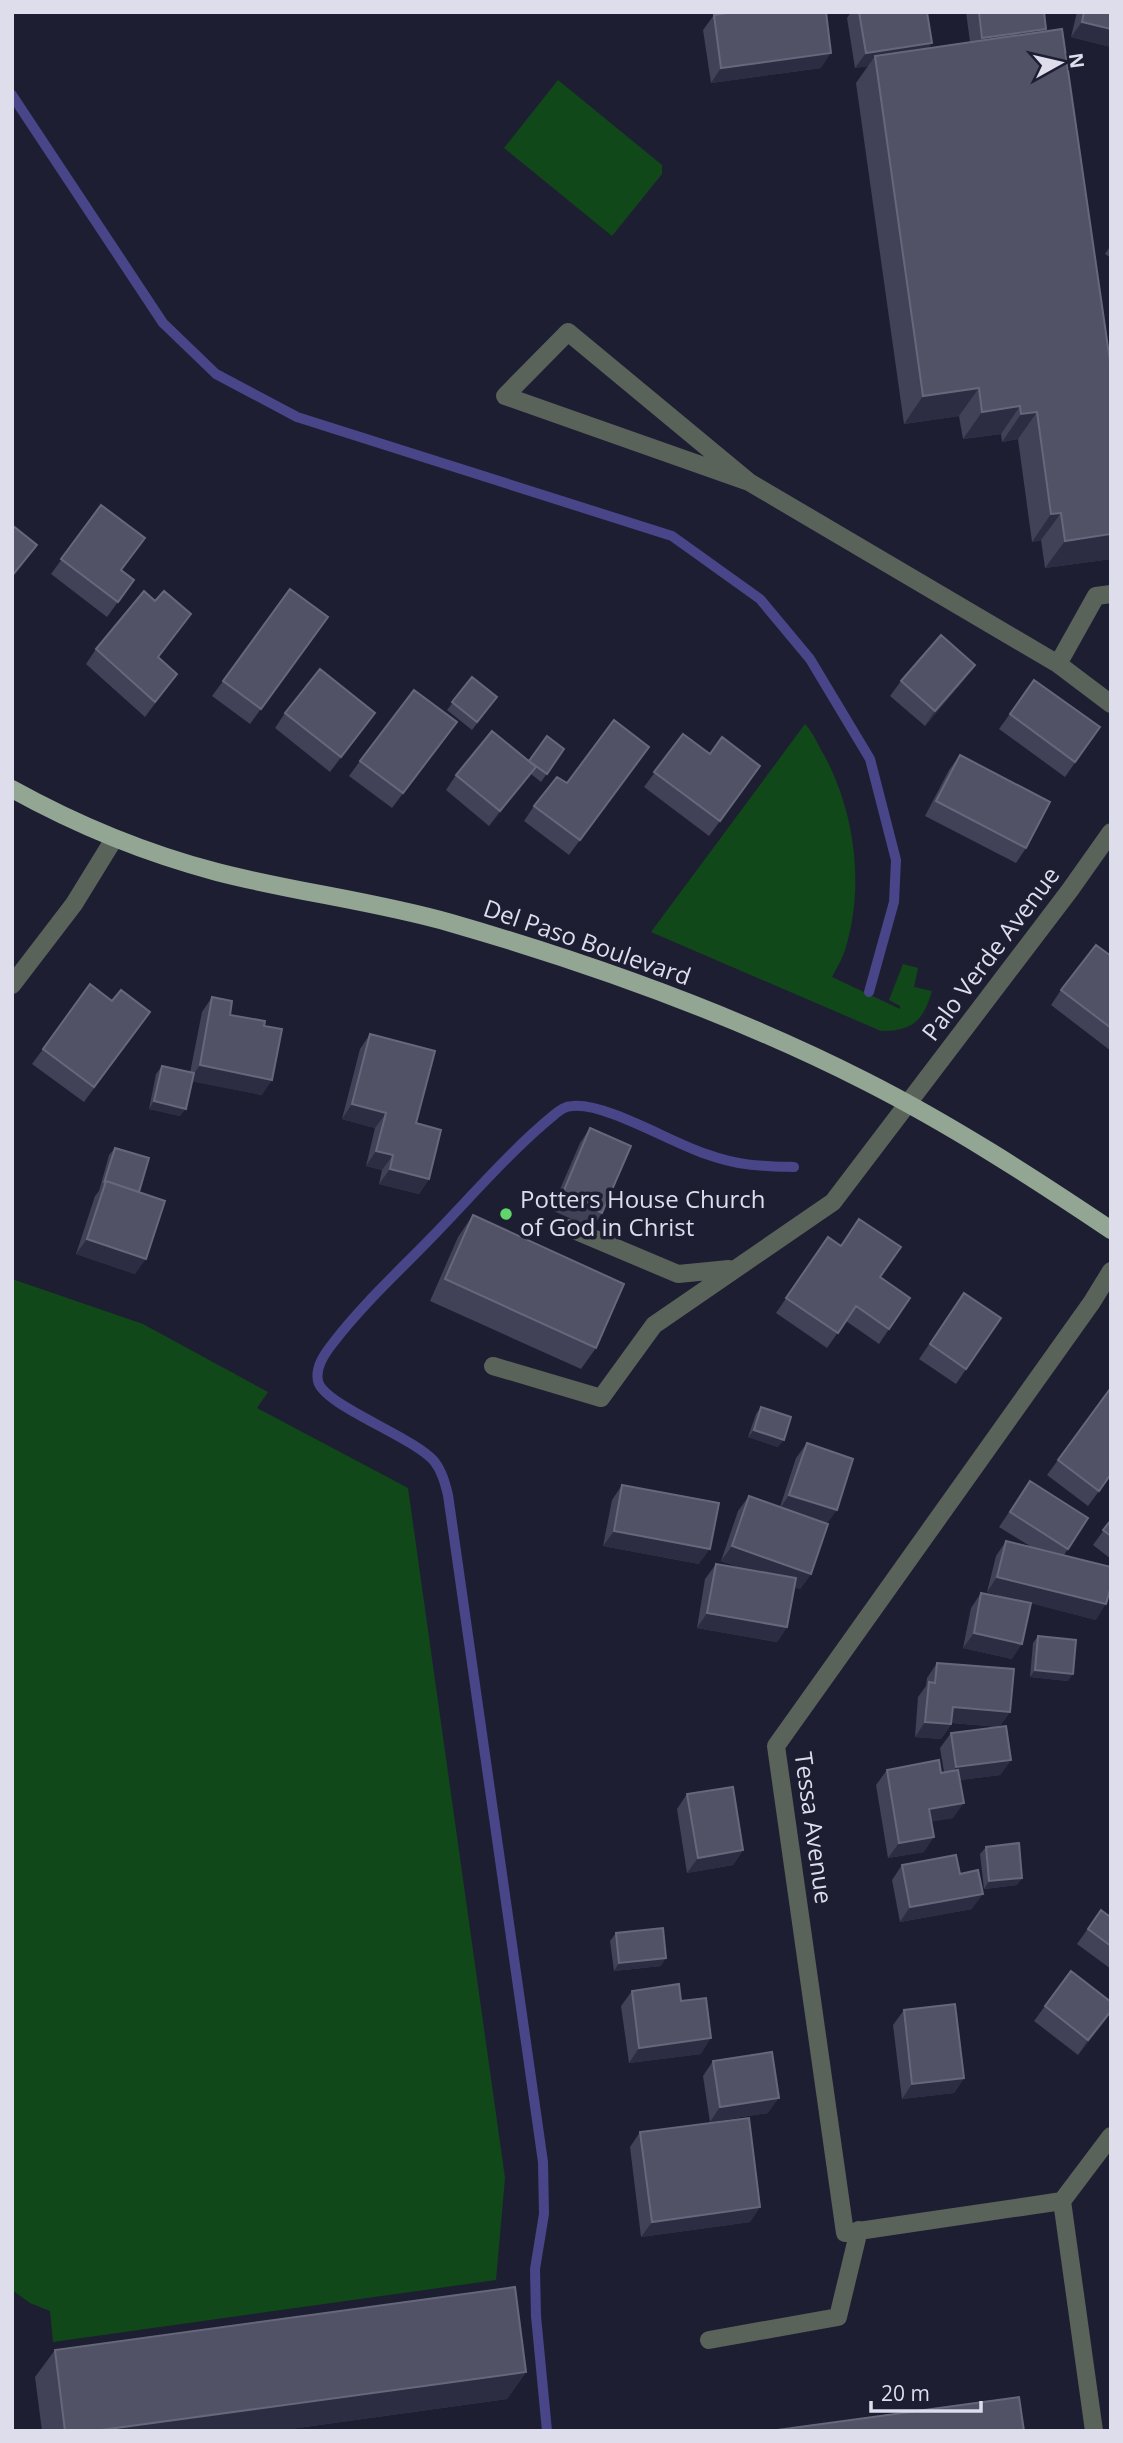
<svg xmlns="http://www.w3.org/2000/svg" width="1123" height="2443" viewBox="0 0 1123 2443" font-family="'Open Sans',sans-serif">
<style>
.green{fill:#114819}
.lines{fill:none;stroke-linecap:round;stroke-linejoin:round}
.stream{stroke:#494589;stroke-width:10}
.minor{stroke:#5a635a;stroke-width:18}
.major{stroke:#93a694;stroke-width:18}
.wall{fill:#414157}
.shaded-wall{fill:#2c2c42}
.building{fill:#525267;stroke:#67677c;stroke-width:2}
.poi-dot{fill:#5fd56b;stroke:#1e1e33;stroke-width:2.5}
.labels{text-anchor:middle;stroke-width:7;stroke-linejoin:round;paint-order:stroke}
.street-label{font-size:24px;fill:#ddddec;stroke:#1e1e33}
.poi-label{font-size:24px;fill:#ddddec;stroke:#1e1e33;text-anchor:start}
</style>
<rect width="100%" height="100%" fill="#1e1e33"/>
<path class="green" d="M558 80 662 165V174L612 236 504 148Z
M805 724C813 732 818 745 824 755 856 814 865 890 844 953 841 961 836 969 832 977L900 1009V1006L889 1000 903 964 918 968 914 987 932 991C923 1021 913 1031 881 1031L651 932Z
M12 1279 143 1324 268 1392 257 1408 408 1488 505 2178 496 2280 53 2342 50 2311 30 2303 12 2290Z"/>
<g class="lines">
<path class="stream" d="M12 95 163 323 216 374 297 417 672 536 760 599 810 659 870 759 896 860 894 902 869 992
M547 2431 536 2316 535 2269 544 2214 543 2162 448 1495C445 1483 442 1471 434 1461 412 1436 323 1405 318 1381 315 1367 325 1353 333 1343 362 1305 398 1272 431 1238 470 1198 511 1150 554 1115 560 1110 565 1106 573 1106 606 1103 672 1143 706 1154 739 1166 760 1166 794 1167"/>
<path class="minor" d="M749 482 568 332 505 396 749 482 1058 664 1111 704
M1058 664 1096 596 1111 594
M12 985 74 904 114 839
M569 1228 678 1274 729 1269
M493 1366 601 1398 654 1325 833 1202 1070 890 1111 832
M1062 2201 845 2233 776 1746 1092 1302 1111 1271
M709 2340 838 2317 859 2230
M1094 2431 1062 2201 1111 2136"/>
<path class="major" d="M12 789C77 825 145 853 217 872 294 892 374 901 451 923 593 964 733 1014 865 1081 950 1124 1032 1177 1111 1230"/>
</g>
<path class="wall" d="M851 12H927L932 43 928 48 970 42 966 12H1044V32L1111 559 1045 568 1041 540 1032 542 1018 439 1002 442 1001 434 963 439 959 416 904 424 856 83 868 66 855 68 847 18Z
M1077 12H1111V47L1071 37Z
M714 15 821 68 711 83 703 30Z
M1111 245V258L1105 254Z
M101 505 121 571 134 580 107 617 51 574Z
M155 601 191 614 158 658 177 674 145 717 86 664 96 649Z
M328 617 250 724 212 696 223 681Z
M472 677 492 704 472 730 447 710Z
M964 680 925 726 890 696 901 681Z
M1034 680 1100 727 1065 777 999 729Z
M285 713H375L330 772 275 728Z
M457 722 392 808 349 776 360 761Z
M683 734 710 754 750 781 709 836 644 787Z
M649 747 569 855 524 821 534 806 567 783Z
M564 749 541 782 531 774 489 826 446 790 456 775 529 762Z
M960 755 1026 848 1016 863 925 816 949 770Z
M1111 956V1051L1051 1005 1061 990Z
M212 997 230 1015 262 1095 192 1081 180 1116 149 1109 156 1074 162 1066 190 1073 202 1012Z
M112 1001 150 1012 84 1102 32 1064 43 1049Z
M370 1034 416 1123 429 1179 419 1194 379 1184 382 1170 366 1166 375 1128 342 1119 360 1049Z
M590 1128 602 1213 592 1228 551 1210 580 1143Z
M115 1148 135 1274 76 1254 95 1196 99 1191 109 1155Z
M473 1215 596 1348 581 1369 430 1301 458 1237Z
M828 1237 880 1277 910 1298 879 1344 846 1321 827 1348 776 1313Z
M964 1293 1001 1318 956 1384 919 1359Z
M1110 1389 1111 1475 1088 1506 1047 1475Z
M761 1407 778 1447 748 1437 756 1414Z
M807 1443 828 1524 811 1574 800 1589 794 1587 787 1627 777 1642 697 1628 705 1579 716 1564 741 1568 721 1561 738 1511 749 1496 780 1507 796 1458Z
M1030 1481 1088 1518 1064 1555 1096 1620 1031 1603 1012 1659 963 1648 971 1608 981 1593 1020 1601 987 1592 996 1556 1006 1541 1030 1546 999 1527Z
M622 1485 699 1564 603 1546 612 1500Z
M1111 1520V1559L1093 1545Z
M1038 1636 1068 1681 1030 1677 1033 1643Z
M937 1663 1010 1712 999 1727 952 1723 941 1739 915 1737 918 1697 926 1686 927 1678Z
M951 1733 1011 1760 1000 1775 960 1780 953 1818 932 1821 924 1852 888 1858 876 1785 887 1770 944 1772 940 1748Z
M687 1794 743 1850 733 1865 687 1873 677 1809Z
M986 1847 1022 1878 1017 1885 984 1889 980 1854Z
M902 1865 960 1874 972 1909 900 1922 892 1880Z
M1101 1910 1109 1916 1111 1913V1969L1077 1944Z
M616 1933 661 1966 614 1971 610 1941Z
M632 1991 681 2001 701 2054 629 2063 621 2006Z
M1045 2006 1105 2021 1078 2055 1034 2021Z
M904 2010 964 2078 954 2093 902 2099 893 2025Z
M713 2061 768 2113 710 2122 703 2076Z
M640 2132 760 2207 750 2222 641 2237 630 2147Z
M55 2350 526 2372 507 2399 276 2431H42L35 2377Z"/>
<path class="shaded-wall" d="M1082 22 1111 29V47L1071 37Z
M1046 29 1036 44 972 53 982 38Z
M932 43 921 58 875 56 868 66 855 68 866 53Z
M831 53 821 68 711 83 721 68Z
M979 388 959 416 904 424 923 396Z
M1020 406 1001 434 963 439 982 412Z
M1037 412 1018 439 1002 442 1021 414Z
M1061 513 1041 540 1032 542 1051 514Z
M1111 534V559L1045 568 1065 541Z
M975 665 964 680 925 726 935 711Z
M375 713 364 729 330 772 341 757Z
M536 767 525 782 489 826 500 811Z
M200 1065 272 1080 262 1095 189 1081Z
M154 1101 186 1109 180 1116 149 1109Z
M352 1104 386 1113 375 1128 342 1119Z
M376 1151 393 1155 382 1170 366 1166Z
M390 1169 429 1179 419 1194 379 1184Z
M87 1239 146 1259 135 1274 76 1254Z
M754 1430 784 1440 778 1447 748 1437Z
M789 1495 837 1510 826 1525 779 1510Z
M614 1531 710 1549 699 1564 603 1546Z
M732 1546 811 1574 800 1589 721 1561Z
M997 1577 1106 1604 1096 1620 987 1592Z
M707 1613 787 1627 777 1642 697 1628Z
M974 1633 1022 1644 1012 1659 963 1648Z
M1035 1670 1073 1674 1068 1681 1030 1677Z
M953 1707 1010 1712 999 1727 942 1722Z
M925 1722 951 1724 941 1739 915 1737Z
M1011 1760 1000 1775 945 1782 956 1767Z
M964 1803 953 1818 919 1824 929 1809Z
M934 1837 924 1852 888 1858 899 1843Z
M743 1850 733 1865 687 1873 698 1858Z
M1022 1878 1017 1885 984 1889 989 1881Z
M983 1894 972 1909 900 1922 910 1907Z
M666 1958 661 1966 614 1971 619 1963Z
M1111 2012 1105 2021 1078 2055 1088 2040Z
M711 2038 701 2054 629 2063 639 2048Z
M964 2078 954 2093 902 2099 912 2084Z
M779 2098 768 2113 710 2122 720 2107Z
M760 2207 750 2222 641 2237 652 2222Z
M526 2372 507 2399 276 2431H94Z"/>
<path class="building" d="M734 12H826L831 53 721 68 714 15Z
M859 12H927L932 43 866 53Z
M979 12H1044L1046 29 982 38Z
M1084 12H1111V29L1082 22Z
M1062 29 1111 368V534L1065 541 1061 513 1051 514 1037 412 1021 414 1020 406 982 412 979 388 923 396 875 56Z
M101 505 145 538 121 570 134 580 118 602 61 559Z
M12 525 37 545 12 576Z
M290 589 328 617 261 709 223 681Z
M144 591 155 601 164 591 191 614 158 657 177 674 155 702 96 649Z
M941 635 975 665 935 711 901 681Z
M320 669 375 713 341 757 285 713Z
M472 677 497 697 477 722 452 702Z
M1034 680 1100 727 1075 762 1010 714Z
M414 690 457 722 403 793 360 761Z
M614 720 649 747 580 840 534 806 557 777 567 783Z
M492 731 536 767 500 811 456 775Z
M683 734 710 754 722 737 760 766 720 821 654 772Z
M547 736 564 749 547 774 529 761Z
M960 755 1050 802 1026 848 936 801Z
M1096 945 1111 956V1028L1061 990Z
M90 984 112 1001 121 990 150 1012 94 1087 43 1049Z
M212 997 232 1001 230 1015 265 1021 264 1026 282 1029 272 1080 200 1065Z
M370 1034 435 1051 416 1123 441 1130 429 1179 390 1169 393 1155 376 1151 386 1113 352 1104Z
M162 1066 194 1073 186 1109 154 1101Z
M590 1128 631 1146 602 1213 562 1195Z
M115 1148 149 1158 139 1192 106 1181 104 1183Z
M106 1181 165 1201 146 1259 87 1239Z
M473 1215 624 1284 596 1348 445 1279Z
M859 1219 901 1247 880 1277 910 1298 889 1329 856 1306 838 1333 786 1298 828 1237 841 1246Z
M964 1293 1001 1318 966 1369 930 1344Z
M1110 1389 1111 1474 1099 1491 1058 1460Z
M761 1407 791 1417 784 1440 754 1430Z
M807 1443 853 1459 837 1510 789 1495Z
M1030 1481 1088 1518 1068 1549 1010 1512Z
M622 1485 719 1503 710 1549 614 1531Z
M749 1496 828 1524 811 1574 732 1546Z
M1111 1520V1536L1103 1530Z
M1006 1541 1111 1567V1586L1106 1604 997 1577Z
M716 1564 796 1578 787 1627 707 1613Z
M981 1593 1031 1603 1022 1644 974 1633Z
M1038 1636 1076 1640 1073 1674 1035 1670Z
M937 1663 1014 1669 1010 1712 953 1707 951 1724 925 1722 929 1682 935 1683Z
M1006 1726 1011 1760 956 1767 951 1733Z
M939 1760 941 1773 958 1770 964 1803 929 1809 934 1837 899 1843 887 1770Z
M733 1787 743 1850 698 1858 687 1794Z
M1019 1843 1022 1878 989 1881 986 1847Z
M956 1855 960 1874 978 1870 983 1894 910 1907 902 1865Z
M1101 1910 1109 1916 1111 1913V1946L1088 1929Z
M663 1928 666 1958 619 1963 616 1933Z
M1071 1971 1111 2002V2011L1088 2040 1045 2006Z
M679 1984 681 2001 706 1998 711 2038 639 2048 632 1991Z
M955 2004 964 2078 912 2084 904 2010Z
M772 2052 779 2098 720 2107 713 2061Z
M749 2118 760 2207 652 2222 640 2132Z
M515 2287 526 2372 94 2431H65L55 2350Z
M1019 2397 1024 2431H770Z"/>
<circle class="poi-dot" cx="506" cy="1214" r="7"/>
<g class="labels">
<g class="street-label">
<text transform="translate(587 943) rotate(19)" y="8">Del Paso Boulevard</text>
<text transform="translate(991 954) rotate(-53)" y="8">Palo Verde Avenue</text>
<text transform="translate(813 1828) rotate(82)" y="8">Tessa Avenue</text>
</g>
<g class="poi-label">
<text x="520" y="1208">Potters House Church<tspan x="520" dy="28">of God in Christ</tspan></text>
</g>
</g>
<rect width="1123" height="2443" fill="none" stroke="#ddddec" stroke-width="28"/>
<g transform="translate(1060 63) rotate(82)" stroke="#1e1e33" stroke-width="5" paint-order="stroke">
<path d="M0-5L12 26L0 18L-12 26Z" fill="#ddddec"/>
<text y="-10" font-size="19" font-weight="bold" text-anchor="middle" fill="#ddddec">N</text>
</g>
<path d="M871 2401v10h110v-10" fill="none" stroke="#ddddec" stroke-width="3.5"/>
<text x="881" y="2401" font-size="21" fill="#ddddec" stroke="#1e1e33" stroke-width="5" paint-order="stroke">20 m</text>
</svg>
